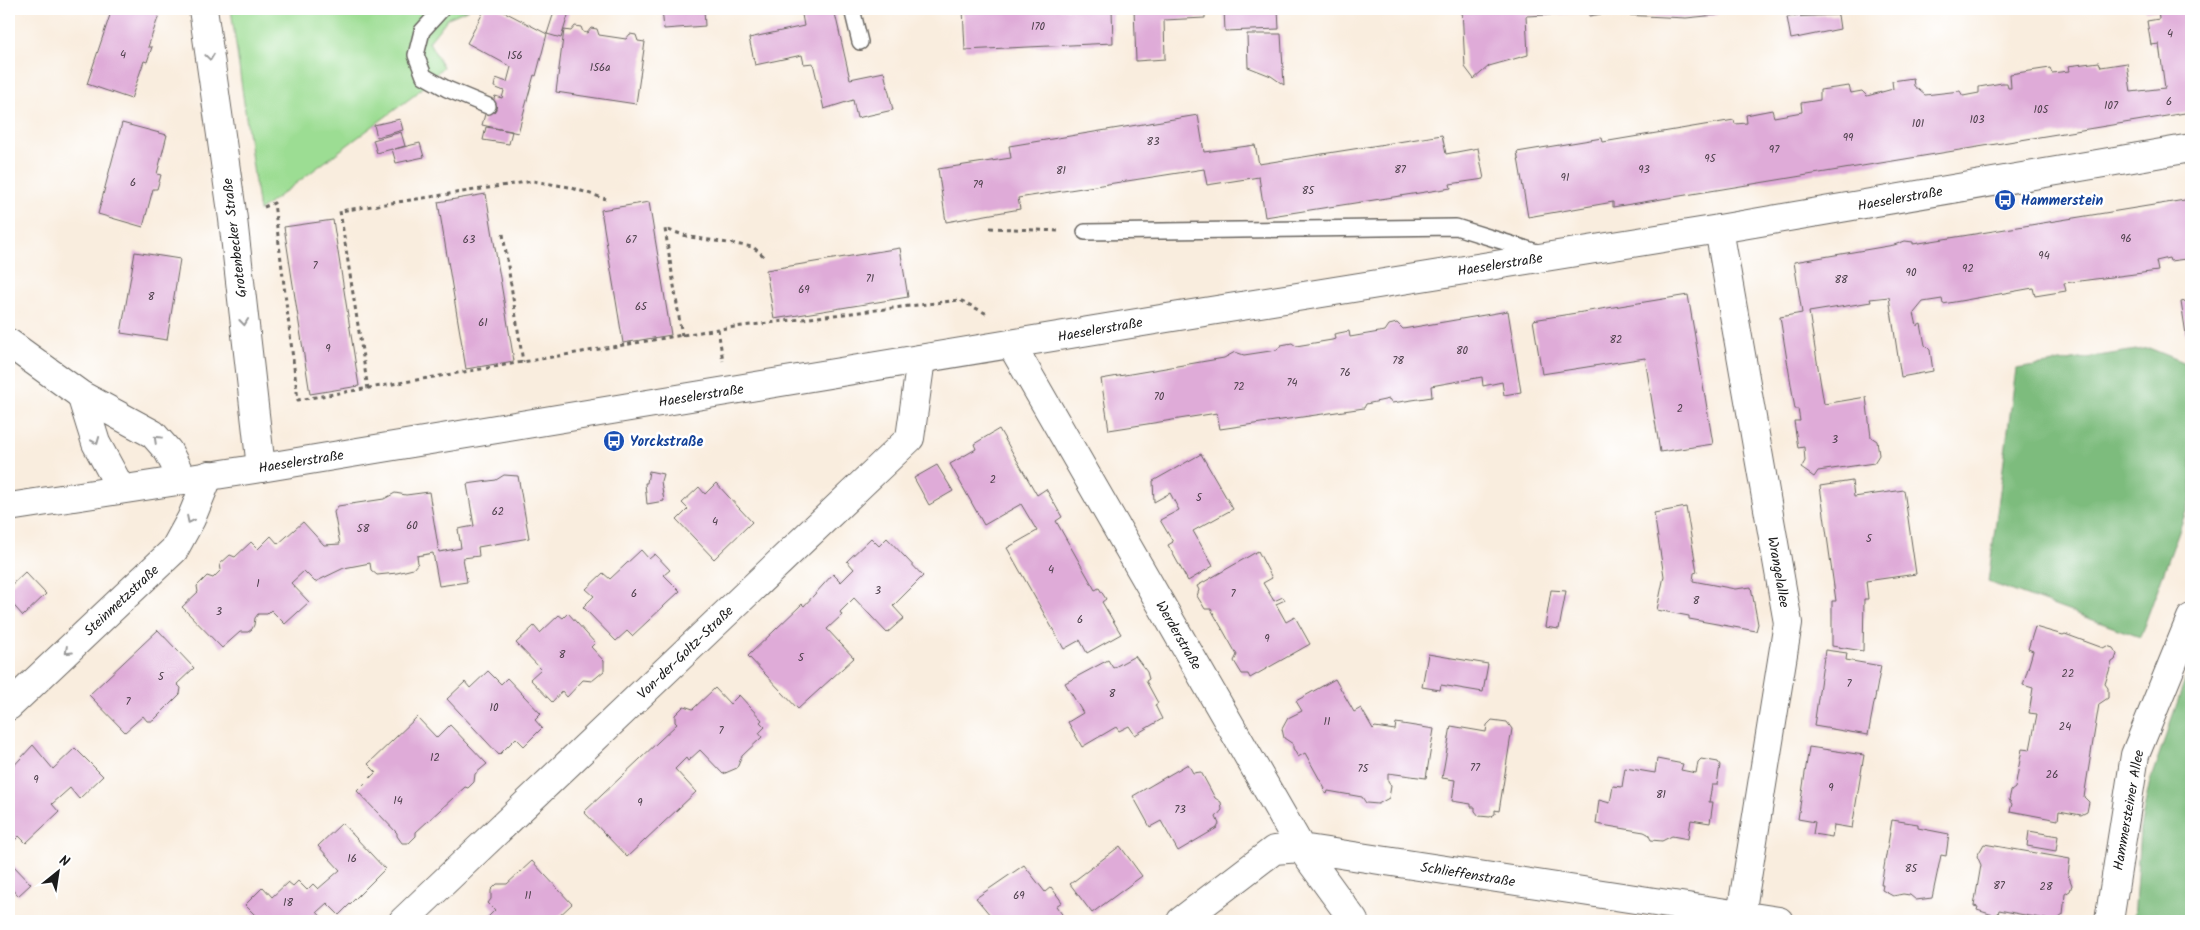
<svg xmlns="http://www.w3.org/2000/svg" width="2200" height="930" viewBox="0 0 2200 930" font-family="Kalam,sans-serif">
<style>
.green{fill:#9cdd93;stroke:#5c7c58}
.forest{fill:#7dbc7d;stroke:#4c6c4c}
.building{fill:#dfabd8}
.lines{fill:none;stroke-linecap:round;stroke-linejoin:round}
.service-casing{stroke:#696560;stroke-width:18}
.minor-casing{stroke:#696560;stroke-width:30}
.secondary-casing{stroke:#696560;stroke-width:30}
.primary-casing{stroke:#696560;stroke-width:30}
.path{stroke:#696560;stroke-width:3;stroke-dasharray:4 4;stroke-linecap:butt}
.service{stroke:#fff;stroke-width:15}
.minor{stroke:#fff;stroke-width:28}
.secondary{stroke:#fff;stroke-width:28}
.primary{stroke:#fff;stroke-width:28}
.oneway{stroke:#999}
.labels{text-anchor:middle;stroke-width:5;stroke-linejoin:round;paint-order:stroke}
.number-label{font-size:11px;fill:#4d404b}
.street-label{font-size:14px;fill:#1c1c1c;stroke:#fff}
.transit-label{font-size:14px;font-weight:bold;fill:#164399;stroke:#fff;text-anchor:start}
</style>
<rect width="100%" height="100%" fill="#fff"/>
<filter id="ink" filterUnits="userSpaceOnUse"><feTurbulence type="fractalNoise" baseFrequency=".02" numOctaves="2"/><feDisplacementMap in="SourceGraphic" scale="10" xChannelSelector="R" yChannelSelector="G"/><feConvolveMatrix kernelMatrix="1 2 1 2 8 2 1 2 1" color-interpolation-filters="sRGB"/></filter>
<filter id="wash" filterUnits="userSpaceOnUse"><feTurbulence type="fractalNoise" baseFrequency=".0096" numOctaves="4" result="noise"/><feDisplacementMap in="SourceGraphic" scale="20" xChannelSelector="R" yChannelSelector="G"/><feGaussianBlur stdDeviation="1.12" result="paint"/><feColorMatrix in="noise" values="0 0 0 0 0 0 0 0 0 0 0 0 0 0 0 0 0 1.4 0 .05"/><feComposite in="paint" operator="in"/></filter>
<g filter="url(#wash)">
<rect width="100%" height="100%" fill="#f9edde"/>
<path class="green" d="M231 9H469L448 18 429 42 443 67 416 94 259 211Z"/>
<path class="forest" d="M2149 348 2191 365V498L2140 637 1988 582 2016 369Z
M2191 663V921H2134L2140 829 2150 781Z"/>
<g id="blocks">
<path class="building" d="M112 9H161L148 47H152L147 62 144 61 131 99 87 84Z
M485 9H499L547 34 536 76 534 75 518 133 482 125 489 100 493 102 495 96 502 98 504 91 494 87 496 78 507 82 511 67 467 43Z
M555 9H570L561 38 547 34Z
M662 9H704L705 26 664 29Z
M801 9H834L850 79 884 72 893 110 857 118 853 100 824 109 813 63 804 64 802 55 755 65 749 38 804 26Z
M963 9H1112L1113 43 965 50Z
M1134 9H1205V18L1164 20 1165 59 1136 61Z
M1224 9H1278L1279 29 1225 31Z
M1462 9H1716L1717 15 1686 18 1602 14 1589 16V13L1526 16 1528 55 1489 66 1474 79 1465 67Z
M2145 9H2191V112L1613 207V202L1528 217 1517 152 1602 138 1603 142 1734 120 1735 124 1747 123 1746 115 1772 110 1774 117 1802 112 1801 103 1820 100V90L1849 86 1851 93 1862 91 1867 96 1893 89 1892 81 1913 78 1914 86 1925 95 1960 91 1963 96 1979 93V87L2002 83H2007L2008 88H2011L2010 74 2050 68 2052 73 2069 71 2068 66 2099 62 2101 67 2127 63 2131 92 2165 88 2159 44 2151 45 2147 21 2159 19 2158 10 2145 12Z
M1838 15 1840 29 1791 39 1787 17Z
M575 26 581 27 583 32 587 33 591 28 597 29 599 35 626 39 630 34 636 35 638 41 645 42 636 104 556 92 564 30 571 31Z
M1247 34H1281L1284 85 1271 76 1248 67Z
M1198 115 1204 152 1255 145 1259 164 1442 135 1446 154 1478 148 1484 179 1450 184 1451 188 1265 217 1259 177 1207 185 1204 169 1018 198 1020 209 946 222 938 169 1011 158 1009 146Z
M400 119 403 130 377 137 374 125Z
M122 123 167 135 157 174 161 175 157 189H153L143 227 98 214Z
M486 127 512 131 509 144 483 140Z
M401 132 405 146 395 149 420 143 424 157 396 163 392 149 377 153 373 140Z
M486 194 514 361 466 369 438 202Z
M2191 199V249L2185 250 2186 259 2170 261 2169 258 2156 261 2158 271 2064 283 2066 291 2035 296 2033 288 1943 304 1942 299 1923 302 1914 313 1917 326 1921 324 1925 345 1930 350 1933 371 1901 377 1889 297 1870 299 1871 302 1809 312 1824 404 1866 397 1871 437 1877 441 1879 455 1874 463 1818 471 1814 477 1801 468 1805 461 1804 447 1798 448 1794 421H1800L1798 409H1795L1780 317 1802 313 1794 262 1894 245 1905 241 1913 242V244Z
M649 202 671 335 623 343 601 210Z
M333 220 359 386 310 394 284 227Z
M900 248 908 297 774 319 766 270Z
M135 252 180 259 167 340 121 333Z
M1688 295 1713 444 1660 452 1645 358 1542 374 1533 320Z
M2191 300V340L2187 341 2181 302Z
M1508 311 1521 392 1504 395 1502 382 1483 386 1482 377 1431 386 1432 397 1392 403 1389 399 1366 404 1364 408 1220 429 1217 413 1109 430 1101 379 1224 358 1235 352 1244 355 1277 350 1281 345 1292 343 1296 346 1332 340 1335 339 1334 334 1349 331 1350 337 1385 331 1389 325 1397 323 1403 329Z
M999 429 1037 495 1046 489 1062 517 1056 521 1095 590 1099 588 1106 599 1102 602 1121 634 1087 653 1080 640 1064 649 1007 548 1037 531 1021 504 984 525 950 464 976 449 974 444Z
M1201 454 1233 509 1193 531 1213 566 1188 581 1168 545 1173 542 1160 520 1179 510 1170 493 1154 502 1153 481Z
M937 465 953 491 929 505 914 478Z
M649 471 663 474 661 481 664 501 647 504 645 483H647Z
M504 475 518 476 529 538 478 547 479 556 463 558 467 582 439 586 433 553 417 556 418 563 413 569 397 573 377 575 371 570 370 563 344 568 315 582 304 571 291 583 309 602 285 624 271 610 267 614H258L255 618 254 625 252 629 248 632H240L222 648 182 607 198 592 197 586 207 576 213 578 221 570 220 564 230 555 235 557 251 542 258 549 271 536 278 544 303 522 324 545 340 544 334 512 338 506 384 499 395 493 406 495 429 492 439 552 461 548 458 529 474 526 467 484 496 480Z
M1852 481 1854 497 1904 490 1916 574 1866 581 1868 599H1864L1863 651 1832 646V601H1836L1820 486Z
M716 483 752 522 714 559 677 520 688 509 682 503 699 487 705 494Z
M1686 507 1697 572 1694 573 1693 581 1735 589 1751 587 1758 624 1756 631 1689 619V616L1657 610 1664 576 1654 513Z
M871 538 879 546 887 538 923 576 893 606 904 618 887 633 854 598 840 612 842 615 827 629 854 658 798 709 748 656 802 604 804 606 833 574 841 582 854 569 847 561Z
M641 550 649 559 655 554 670 570 664 575 680 591 632 636 627 631 616 641 583 607 594 596 586 589 603 573 610 579Z
M1258 551 1272 578 1263 583 1274 601 1283 597 1285 600 1276 604 1286 622 1295 617 1310 644 1250 678 1248 674H1242L1234 661 1237 655 1211 609H1205L1197 596 1199 590 1197 586Z
M25 572 46 594 23 616 9 600V587Z
M1551 590 1566 591 1559 629 1545 627Z
M568 613 595 643 591 647 604 661V671L592 681 583 680 567 697 562 691 552 702 530 679 541 669 516 643 534 626 540 633 559 615 563 618Z
M2035 627 2063 635 2065 634 2103 648 2107 646 2113 648 2117 654 2115 660 2112 662 2105 684 2108 688V698L2099 704 2084 797 2089 802 2087 812 2081 815 2059 811 2058 820 2010 811 2012 804 2009 800 2011 791 2015 788 2022 749 2030 750 2037 714 2029 713 2033 688 2023 685 2033 651 2028 649Z
M158 630 194 668 177 684 181 688 180 694 153 721H147L143 716 125 732 89 695Z
M1825 650 1847 653 1846 660 1881 666 1868 735 1814 726Z
M1428 654 1488 664 1483 692 1441 685 1440 690 1422 687Z
M1135 656 1147 672 1149 679 1146 681 1158 703 1155 705 1162 719 1135 735 1129 726 1119 731 1116 727 1082 747 1068 722 1083 713 1065 683 1108 660 1113 668Z
M488 671 501 684 507 678 541 714 535 720 542 728 524 746 516 738 499 755 447 699 465 682 470 688Z
M1335 679 1354 712 1361 708 1373 729 1375 727 1395 730 1396 723 1434 729 1426 778 1388 773V782L1391 786 1389 798 1378 804 1366 803 1362 797 1328 791 1327 794 1323 791 1325 789 1305 753 1298 757 1293 748V744L1284 738 1282 729 1288 718 1302 711 1296 701Z
M715 688 730 704 739 695 762 720 760 722 765 727 759 733 762 737 742 756 737 768 723 774 700 750 688 761 686 758 675 769 696 792 627 857 584 812 677 724 675 722V715L684 706 693 709Z
M417 717 437 738 450 725 487 764 475 774 474 782 468 788 465 787 416 832V836L409 843H402L397 836V833L357 791 376 772 368 764Z
M1492 720 1507 722 1512 729 1499 811 1495 810V814L1490 817 1479 816 1475 811V807H1471V804L1452 801 1455 780 1442 778 1451 726 1486 732 1487 725Z
M33 745 53 769 75 748 103 776 79 799 70 788 52 804 59 812 26 843 19 836 9 846V771Z
M1809 747 1864 755 1852 828 1834 825 1832 837 1813 834 1815 822 1798 819Z
M1657 759 1683 764 1681 770 1696 773 1698 762 1701 759 1718 762 1720 765 1717 785H1712L1709 802H1713L1710 823 1691 820 1688 839 1672 836 1662 841 1651 840 1648 834 1644 832 1596 824 1599 800 1610 803 1613 786 1622 787 1625 768 1655 773Z
M1188 764 1193 773 1201 772 1215 798 1221 802 1222 810 1216 817 1219 824 1217 828 1178 851 1161 821 1150 827 1133 796Z
M1892 820 1918 824V828L1949 834 1946 856 1941 855 1932 898 1916 900 1910 895 1903 894 1893 896 1882 890 1883 885H1881Z
M342 823 385 869 339 915 327 903 317 912 325 921H261L245 905 263 887 272 897 288 882 293 886 298 881 307 890 313 884 318 889 340 870 318 846Z
M2029 831 2058 836 2056 851 2027 846Z
M1984 844 2070 859 2068 875 2072 885 2070 891 2065 894 2063 915 2055 921 1999 910 1998 914 1993 915 1977 910 1978 907 1974 906 1981 865 1977 856Z
M1120 846 1142 876 1092 913 1070 884Z
M532 861 572 904 554 921H484L495 910 488 903 491 899V890L497 884H507Z
M12 864 31 884 18 896 9 886V867Z
M1024 865 1045 892 1051 887 1062 902 1056 906 1067 921H995L976 898Z"/>
</g>
</g>
<g filter="url(#ink)">
<use href="#blocks" fill-opacity="0" stroke="#696560" stroke-width="1"/>
<g class="lines">
<g class="service-casing">
<path id="service" d="M442 9 422 31 416 55 424 76 447 89 488 106
M852 9 860 42
M1085 232 1456 227 1540 253"/>
</g>
<g class="minor-casing">
<path id="minor" d="M1719 229 1788 623 1741 915
M9 343 81 395 153 434 168 451 183 480
M1011 344 1301 848 1354 921
M81 395 96 443 121 489
M9 706 174 550 191 519 209 475
M403 921 910 438 921 359
M1181 921 1274 850 1301 848 1779 921
M2109 921 2135 755 2191 618"/>
</g>
<g class="secondary-casing">
<path id="secondary" d="M203 9 233 219 261 468"/>
</g>
<g class="primary-casing">
<path id="primary" d="M9 507 261 468 1167 318 1719 229 2191 148"/>
</g>
<path class="path" d="M264 207 274 203 298 400 718 329 960 300 989 315
M990 228 1059 231
M503 234 523 362
M718 329 723 361
M682 336 665 229 690 237 753 247 766 258
M368 389 340 211 533 181 569 187 606 199"/>
<use href="#service" class="service"/>
<use href="#minor" class="minor"/>
<use href="#secondary" class="secondary"/>
<use href="#primary" class="primary"/>
</g>
<defs><path id="oneway-chevron" d="M-2-3.5L2.5 0L-2 3.5" fill="none" stroke-width="1.6" stroke-linecap="round" stroke-linejoin="round" transform="scale(1.25)"/></defs>
<g class="oneway">
<use href="#oneway-chevron" transform="translate(210 57) rotate(82)"/>
<use href="#oneway-chevron" transform="translate(244 322) rotate(84)"/>
<use href="#oneway-chevron" transform="translate(157 439) rotate(-136)"/>
<use href="#oneway-chevron" transform="translate(96 441) rotate(68)"/>
<use href="#oneway-chevron" transform="translate(190 520) rotate(116)"/>
<use href="#oneway-chevron" transform="translate(68 651) rotate(137)"/>
</g>
</g>
<defs>
<g id="bus-disc" transform="scale(1.125)"><circle r="9.5" fill="#1a4fb4" stroke="#fff"/><path d="M-5-6H5V4H4V6H2V4H-2V6H-4V4H-5ZM-3.5-4V0h7V-4ZM-3.5 1.2v1.5H-2V1.2ZM2 1.2v1.5H3.5V1.2Z" fill="#fff"/></g>
</defs>
<g fill-rule="evenodd">
<use href="#bus-disc" x="2005" y="200"/>
<use href="#bus-disc" x="614" y="441"/>
</g>
<g class="labels">
<g class="number-label">
<text x="1038" y="30">170</text>
<text x="2170" y="37">4</text>
<text x="123" y="58">4</text>
<text x="515" y="59">156</text>
<text x="600" y="71">156a</text>
<text x="2169" y="105">6</text>
<text x="2111" y="109">107</text>
<text x="2041" y="113">105</text>
<text x="1977" y="123">103</text>
<text x="1918" y="127">101</text>
<text x="1848" y="141">99</text>
<text x="1153" y="145">83</text>
<text x="1774" y="153">97</text>
<text x="1710" y="162">95</text>
<text x="1400" y="173">87</text>
<text x="1644" y="173">93</text>
<text x="1061" y="174">81</text>
<text x="1565" y="181">91</text>
<text x="133" y="186">6</text>
<text x="978" y="188">79</text>
<text x="1308" y="194">85</text>
<text x="2126" y="242">96</text>
<text x="469" y="243">63</text>
<text x="631" y="243">67</text>
<text x="2044" y="259">94</text>
<text x="315" y="269">7</text>
<text x="1968" y="272">92</text>
<text x="1911" y="276">90</text>
<text x="870" y="282">71</text>
<text x="1841" y="283">88</text>
<text x="804" y="293">69</text>
<text x="151" y="300">8</text>
<text x="641" y="310">65</text>
<text x="483" y="326">61</text>
<text x="1616" y="343">82</text>
<text x="328" y="352">9</text>
<text x="1462" y="354">80</text>
<text x="1398" y="364">78</text>
<text x="1345" y="376">76</text>
<text x="1292" y="386">74</text>
<text x="1239" y="390">72</text>
<text x="1159" y="400">70</text>
<text x="1680" y="412">2</text>
<text x="1835" y="443">3</text>
<text x="993" y="483">2</text>
<text x="1199" y="501">5</text>
<text x="498" y="515">62</text>
<text x="715" y="525">4</text>
<text x="412" y="529">60</text>
<text x="363" y="532">58</text>
<text x="1869" y="542">5</text>
<text x="1051" y="573">4</text>
<text x="258" y="587">1</text>
<text x="878" y="594">3</text>
<text x="634" y="597">6</text>
<text x="1233" y="597">7</text>
<text x="1696" y="604">8</text>
<text x="219" y="615">3</text>
<text x="1080" y="623">6</text>
<text x="1267" y="642">9</text>
<text x="562" y="658">8</text>
<text x="801" y="661">5</text>
<text x="2068" y="677">22</text>
<text x="161" y="680">5</text>
<text x="1849" y="687">7</text>
<text x="1112" y="697">8</text>
<text x="128" y="705">7</text>
<text x="494" y="711">10</text>
<text x="1327" y="725">11</text>
<text x="2065" y="730">24</text>
<text x="721" y="734">7</text>
<text x="435" y="761">12</text>
<text x="1475" y="771">77</text>
<text x="1363" y="772">75</text>
<text x="2052" y="778">26</text>
<text x="36" y="783">9</text>
<text x="1831" y="791">9</text>
<text x="1661" y="798">81</text>
<text x="398" y="804">14</text>
<text x="640" y="806">9</text>
<text x="1180" y="813">73</text>
<text x="352" y="862">16</text>
<text x="1911" y="872">85</text>
<text x="1999" y="889">87</text>
<text x="2046" y="890">28</text>
<text x="528" y="899">11</text>
<text x="1019" y="899">69</text>
<text x="288" y="906">18</text>
</g>
<g class="street-label">
<text transform="translate(1900 198) rotate(-10)" y="5">Haeselerstraße</text>
<text transform="translate(234 238) rotate(-97)" y="5">Grotenbecker Straße</text>
<text transform="translate(1500 264) rotate(-9)" y="5">Haeselerstraße</text>
<text transform="translate(1100 329) rotate(-10)" y="5">Haeselerstraße</text>
<text transform="translate(701 395) rotate(-9)" y="5">Haeselerstraße</text>
<text transform="translate(301 461) rotate(-9)" y="5">Haeselerstraße</text>
<text transform="translate(1779 572) rotate(80)" y="5">Wrangelallee</text>
<text transform="translate(121 600) rotate(-43)" y="5">Steinmetzstraße</text>
<text transform="translate(1179 635) rotate(60)" y="5">Werderstraße</text>
<text transform="translate(685 652) rotate(-44)" y="5">Von-der-Goltz-Straße</text>
<text transform="translate(2128 810) rotate(-80)" y="5">Hammersteiner Allee</text>
<text transform="translate(1468 874) rotate(9)" y="5">Schlieffenstraße</text>
</g>
<g class="transit-label">
<text x="2021" y="205">Hammerstein</text>
<text x="630" y="446">Yorckstraße</text>
</g>
</g>
<rect width="2200" height="930" fill="none" stroke="#fff" stroke-width="30"/>
<g transform="translate(58 872) rotate(30)" stroke="#ffffff" stroke-width="4" paint-order="stroke">
<path d="M0-4L9 19L0 12L-9 19Z" fill="#1c1c1c"/>
<text y="-8" font-size="14" font-weight="bold" text-anchor="middle" fill="#1c1c1c">N</text>
</g>
</svg>
